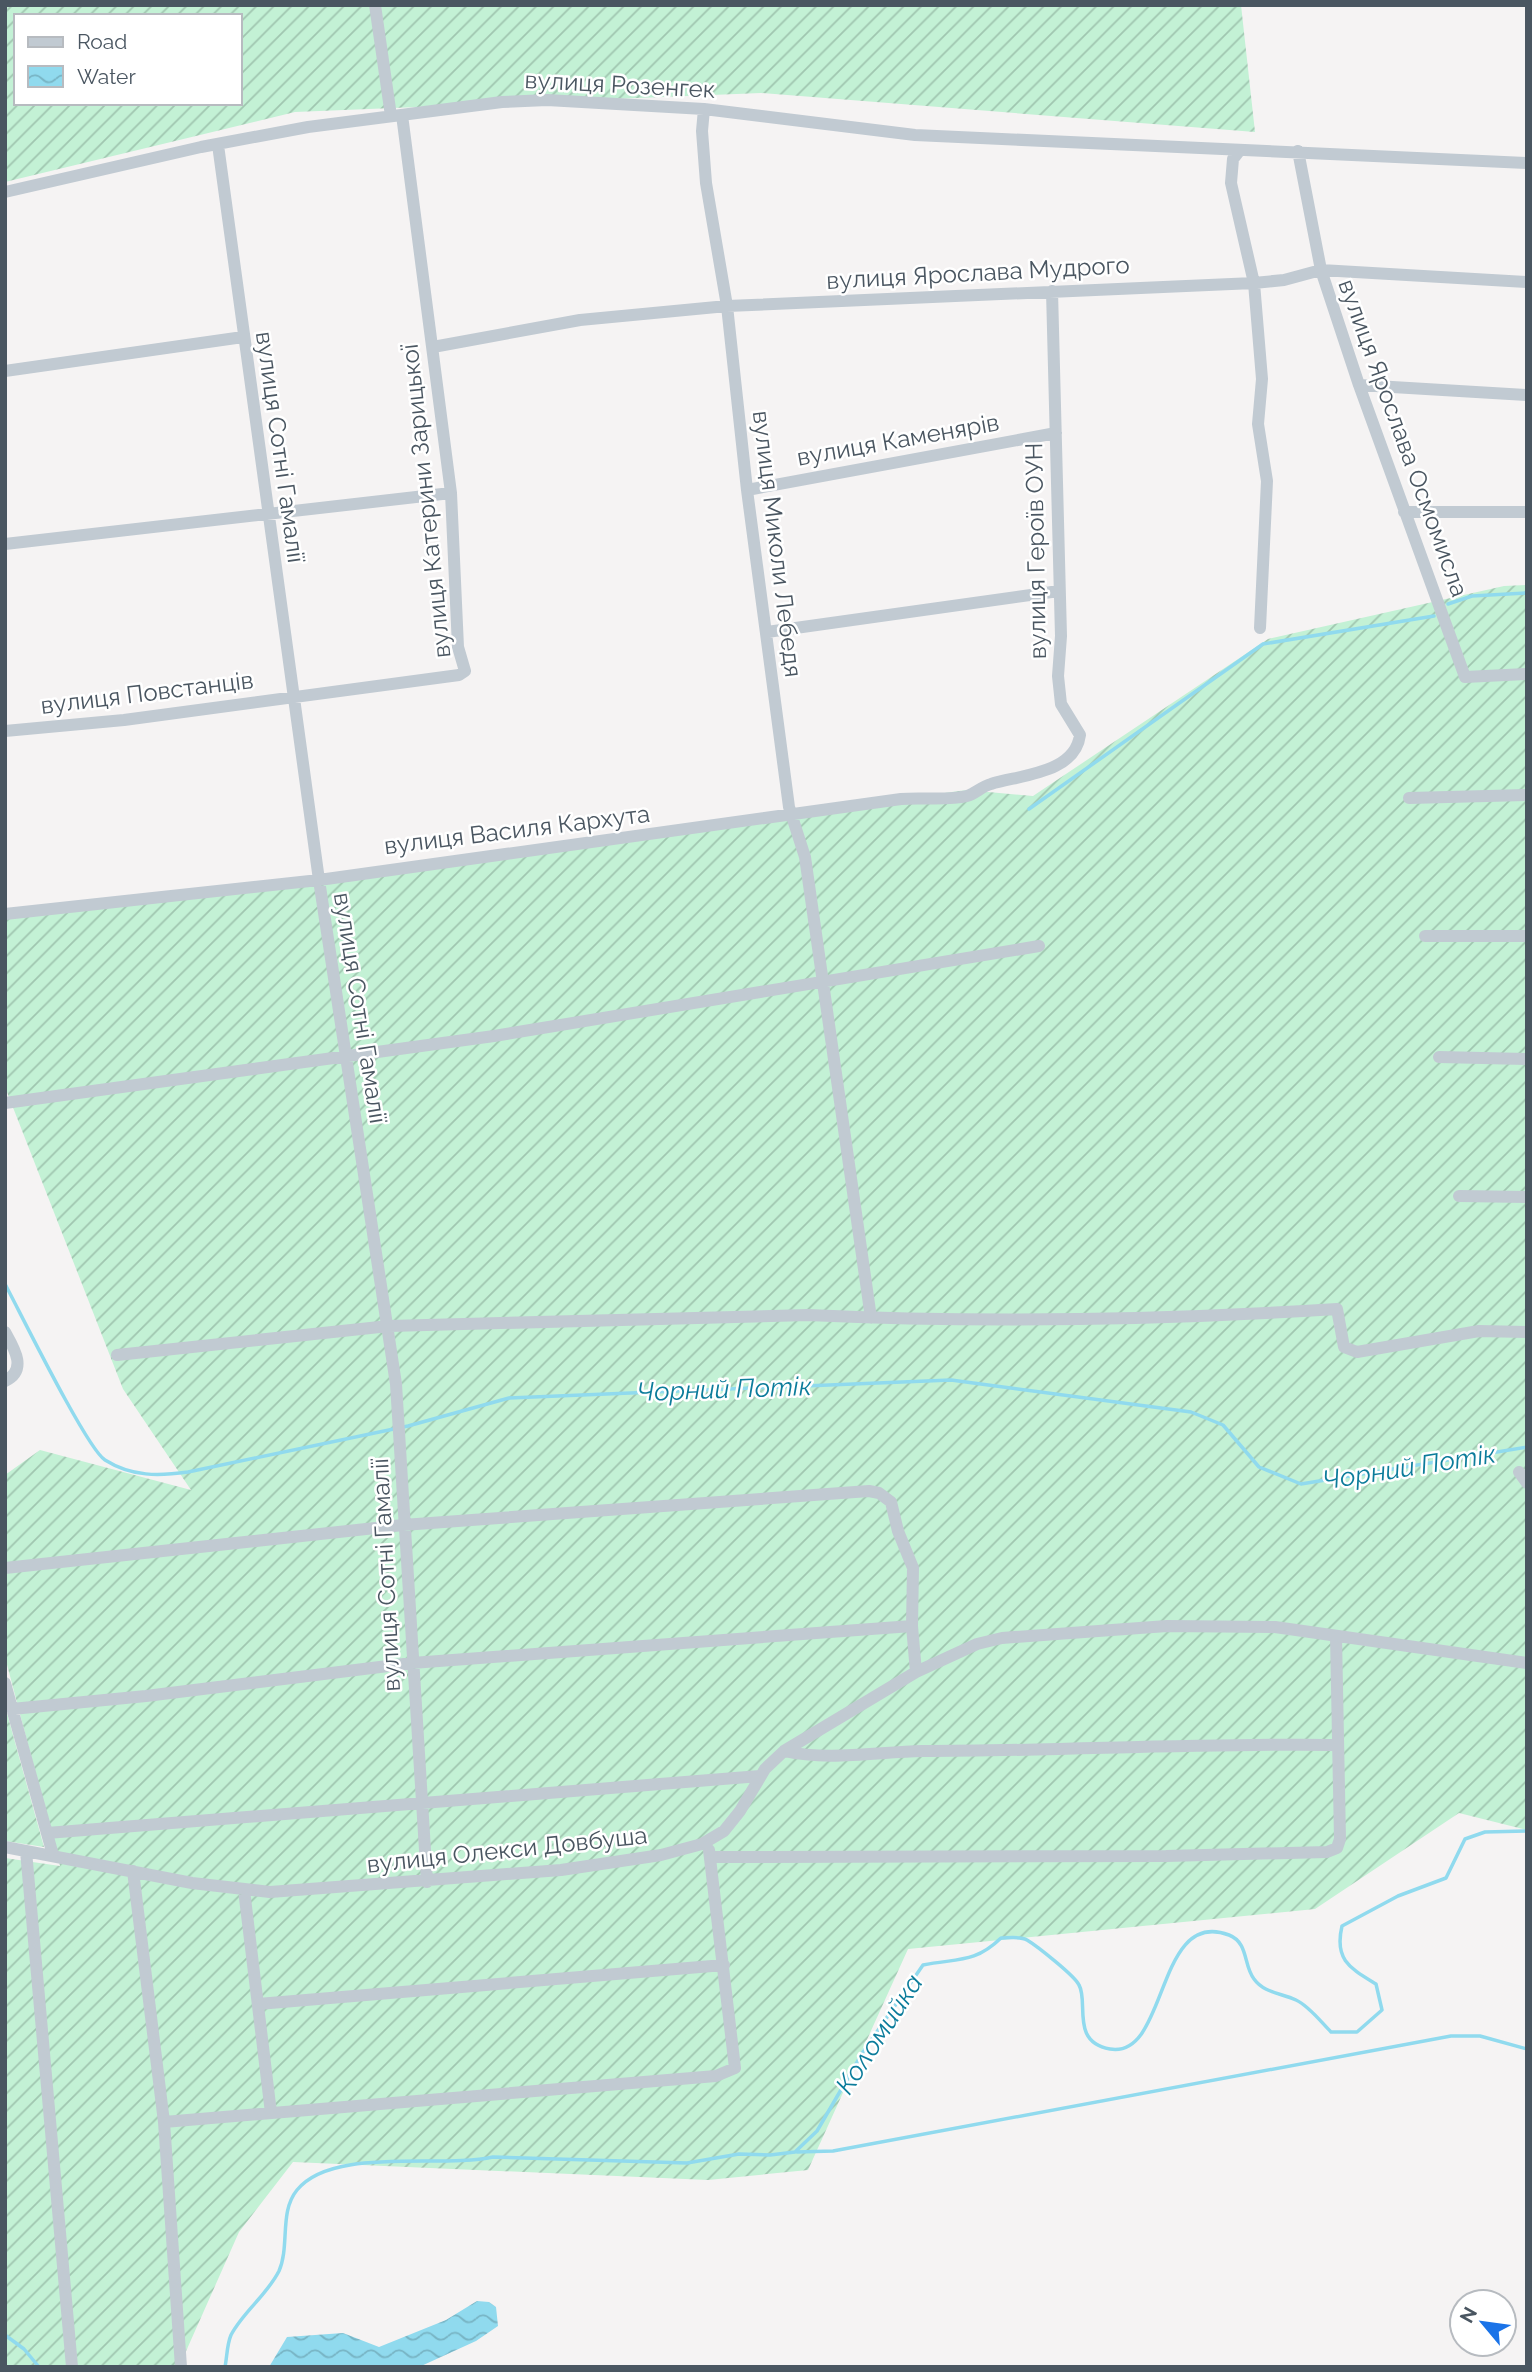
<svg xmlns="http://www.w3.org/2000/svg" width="1532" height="2372" viewBox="0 0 1532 2372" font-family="Raleway,sans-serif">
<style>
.garden{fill:url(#garden-furrows);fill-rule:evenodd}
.water{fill:url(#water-waves)}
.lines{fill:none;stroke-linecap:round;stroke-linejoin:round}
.stream{stroke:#90daee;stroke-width:3.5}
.street{stroke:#c1cad2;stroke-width:12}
.labels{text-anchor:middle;stroke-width:5;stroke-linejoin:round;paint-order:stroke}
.street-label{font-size:24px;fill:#4a5661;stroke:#fff}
.water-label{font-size:26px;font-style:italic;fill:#0c7c9b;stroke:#fff}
</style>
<defs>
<pattern id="garden-furrows" width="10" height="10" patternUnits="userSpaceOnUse" patternTransform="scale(1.75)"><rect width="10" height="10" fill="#c3f1d5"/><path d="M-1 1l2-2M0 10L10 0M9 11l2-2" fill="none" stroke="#a0c6b0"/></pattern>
<pattern id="water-waves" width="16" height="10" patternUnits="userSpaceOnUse" patternTransform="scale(1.75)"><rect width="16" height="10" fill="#90daee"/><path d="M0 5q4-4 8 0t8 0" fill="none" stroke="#78b4c4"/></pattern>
</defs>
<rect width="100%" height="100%" fill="#f5f3f3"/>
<path class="garden" d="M5 5H1241L1255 132 761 93 295 112 5 182ZM16 16H240V103H16Z
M1527 585V1830L1459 1813 1315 1909 908 1949 808 2170 708 2180 293 2162 239 2232 179 2367H5V1858L60 1866 5 1657V1475L40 1450 191 1490 123 1389 5 1087V917L967 790 1033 796 1268 639 1504 586Z
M5 1706 44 1847 5 1841Z"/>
<path class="water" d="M477 2301 489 2302 496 2307 498 2326 476 2341 419 2367H269L287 2337 343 2333 379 2347 446 2320Z"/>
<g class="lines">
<path class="stream" d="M1448 604 1472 596 1527 593
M1029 809 1263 644 1434 616
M5 1284C20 1312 87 1449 105 1460 132 1477 159 1476 188 1472L408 1426 509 1398 951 1380 1191 1412 1223 1425 1259 1467 1301 1484 1527 1447
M797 2152 833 2151 1451 2036H1480L1527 2049
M5 2335 24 2349 39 2367
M225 2367C227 2357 227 2344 231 2335 243 2312 267 2295 279 2271 290 2246 279 2212 297 2190 333 2146 441 2169 493 2157L687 2163 739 2154 770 2155 795 2152 817 2131 863 2052 923 1965C957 1958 974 1964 1001 1938 1008 1938 1021 1936 1027 1940 1037 1946 1075 1976 1079 1985 1089 2002 1070 2042 1110 2049 1169 2059 1155 1907 1229 1935 1249 1943 1243 1965 1254 1979 1264 1993 1281 1993 1296 2000 1309 2006 1321 2022 1331 2032H1357L1382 2010 1376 1984C1350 1968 1334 1960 1342 1926L1398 1896 1446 1878 1465 1839 1485 1832 1527 1831"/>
<path class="street" d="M375 5 391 116
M704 109 702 131 706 183 727 306 747 490 789 807 805 857 871 1318
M218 145 319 880 396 1384 427 1882
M1240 150 1233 159 1231 183 1254 283 1262 379 1258 424 1267 481 1260 628
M1298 151 1321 270 1359 385 1465 677 1527 674
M5 192 201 147 308 127 502 102 547 100 704 109 915 135 1527 163
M433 347 580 320 727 306 1254 283 1284 280 1321 270 1527 282
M5 371 243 337
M1359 385 1527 395
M747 490 1056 433
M1404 512H1527
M5 544 451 493
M767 632 1059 591
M5 731 124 720 459 675 465 671 458 647 451 493 402 115
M1409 798 1527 795
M5 914 319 880 901 799C922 797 947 801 967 796 975 794 982 786 991 784 1019 775 1075 774 1080 735L1061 704 1058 676 1061 636 1052 291
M1425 936H1527
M1439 1057 1527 1059
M5 1103 494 1036 1039 946
M1459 1196 1527 1197
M5 1332C14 1348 28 1370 5 1381
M117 1355 389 1326 808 1315C984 1323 1161 1320 1337 1309L1344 1347 1357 1352 1479 1331 1527 1332
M1519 1472 1527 1483
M5 1568 403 1525 869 1491 879 1493 891 1502 898 1531 913 1568 912 1626 916 1672
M5 1683 53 1855
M12 1709 146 1696 412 1663 912 1626
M784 1751C827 1761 877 1752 922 1751 1060 1751 1198 1743 1337 1745
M47 1833 760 1776
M5 1847 192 1883 270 1892 561 1870 661 1855 702 1844 724 1831 740 1811 765 1769 784 1751 916 1672 977 1644 1002 1638 1167 1626 1275 1627 1527 1663
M26 1851 72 2367
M711 1857 1166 1856 1327 1852 1337 1848 1340 1839 1336 1636
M133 1871 164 2122 181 2367
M244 1890 271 2113
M258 2004 724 1965
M164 2122 716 2076 735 2068 709 1850"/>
</g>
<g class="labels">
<g class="street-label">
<text transform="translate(620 85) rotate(3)" y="8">вулиця Розенгек</text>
<text transform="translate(978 273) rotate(-3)" y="8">вулиця Ярослава Мудрого</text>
<text transform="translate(1403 438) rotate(70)" y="8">вулиця Ярослава Осмомисла</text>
<text transform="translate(898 440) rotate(-10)" y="8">вулиця Каменярів</text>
<text transform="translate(280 447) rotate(82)" y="8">вулиця Сотні Гамалії</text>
<text transform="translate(426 501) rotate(-96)" y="8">вулиця Катерини Зарицької</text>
<text transform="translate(777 544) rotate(83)" y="8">вулиця Миколи Лебедя</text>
<text transform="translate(1036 551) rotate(-91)" y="8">вулиця Героїв ОУН</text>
<text transform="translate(147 693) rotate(-7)" y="8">вулиця Повстанців</text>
<text transform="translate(517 830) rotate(-7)" y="8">вулиця Василя Кархута</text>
<text transform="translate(360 1008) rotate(81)" y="8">вулиця Сотні Гамалії</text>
<text transform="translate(386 1575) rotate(-93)" y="8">вулиця Сотні Гамалії</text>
<text transform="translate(507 1850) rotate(-6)" y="8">вулиця Олекси Довбуша</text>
</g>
<g class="water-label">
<text transform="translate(724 1389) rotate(-2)" y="9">Чорний Потік</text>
<text transform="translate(1409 1467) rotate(-9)" y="9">Чорний Потік</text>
<text transform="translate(879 2034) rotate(-57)" y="9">Коломийка</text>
</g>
</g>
<rect width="1532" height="2372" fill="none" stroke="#4a5661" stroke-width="14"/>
<rect x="14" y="14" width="228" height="91" fill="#ffffff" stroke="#b7bbc0" stroke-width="2"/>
<rect x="28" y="37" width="35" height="10" fill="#c1cad2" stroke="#b7bbc0" stroke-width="2"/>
<text x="77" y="49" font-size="21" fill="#4a5661">Road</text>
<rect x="28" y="66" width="35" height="21" fill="url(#water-waves)" stroke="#b7bbc0" stroke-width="2"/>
<text x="77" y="84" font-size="21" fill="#4a5661">Water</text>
<g transform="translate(1483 2323) rotate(299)"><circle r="33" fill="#ffffff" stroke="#b7bbc0" stroke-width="2"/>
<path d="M0-5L12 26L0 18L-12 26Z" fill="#1a73e8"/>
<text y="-10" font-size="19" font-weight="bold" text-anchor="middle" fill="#4a5661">N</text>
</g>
</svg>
